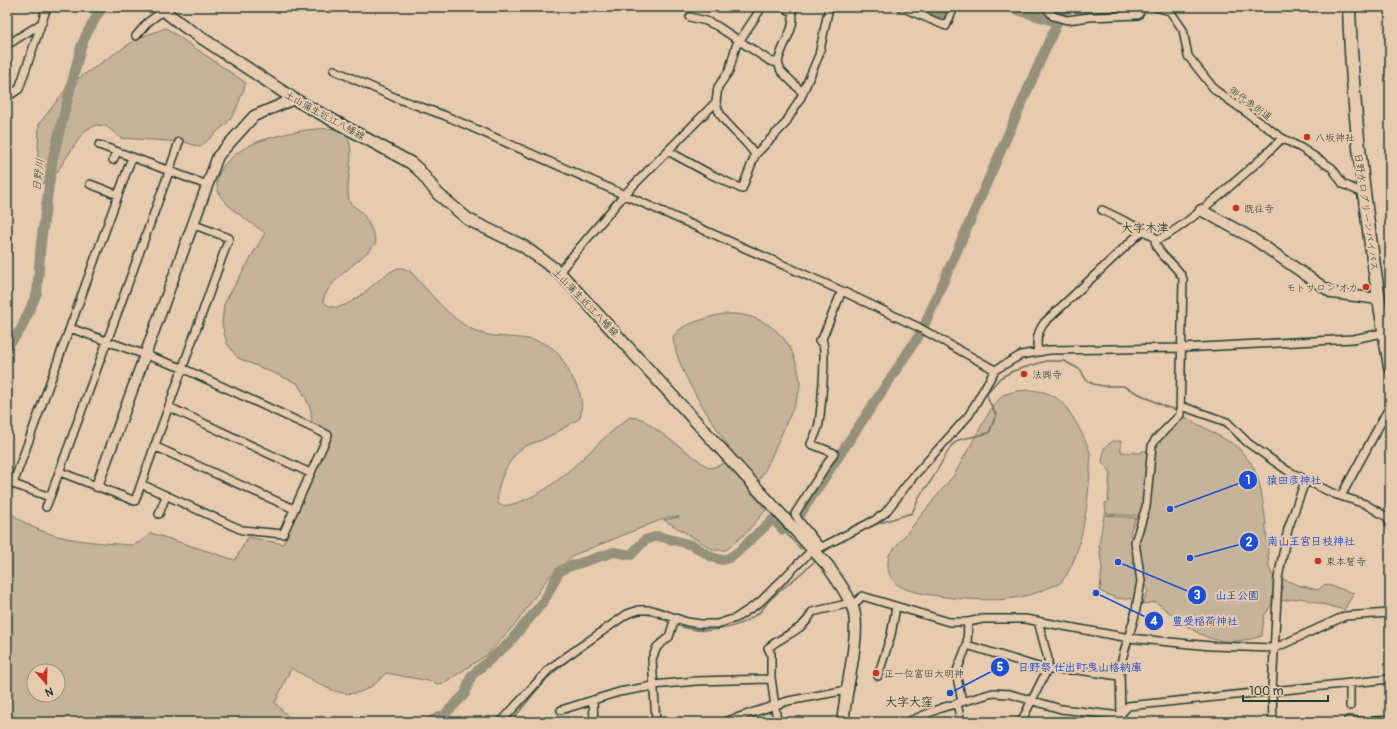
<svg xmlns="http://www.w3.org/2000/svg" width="1397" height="729" viewBox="0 0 1397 729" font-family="Pangolin,'Klee One',sans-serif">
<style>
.green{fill:#c5b39a;stroke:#727867;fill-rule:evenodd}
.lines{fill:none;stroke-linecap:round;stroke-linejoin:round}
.stream{stroke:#666f5f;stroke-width:1.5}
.river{stroke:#95917c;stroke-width:10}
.street-casing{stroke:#1f3d34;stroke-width:10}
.secondary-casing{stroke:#1f3d34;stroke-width:13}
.primary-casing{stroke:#1f3d34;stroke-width:14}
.highway-casing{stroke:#1f3d34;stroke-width:15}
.street{stroke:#e6cbae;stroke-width:7}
.secondary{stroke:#e6cbae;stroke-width:10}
.primary{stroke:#e6cbae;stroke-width:11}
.highway{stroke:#e6cbae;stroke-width:12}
.poi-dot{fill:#c8321e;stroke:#e6cbae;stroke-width:1.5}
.labels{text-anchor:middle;stroke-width:4;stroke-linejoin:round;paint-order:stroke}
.street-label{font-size:10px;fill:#1f3d34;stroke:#e6cbae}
.poi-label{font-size:10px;fill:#1f3d34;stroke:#e6cbae;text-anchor:start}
.water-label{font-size:11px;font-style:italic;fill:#2b453b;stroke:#e6cbae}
.quarter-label{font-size:12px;font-weight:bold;fill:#1f3d34;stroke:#e6cbae}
.leader{fill:none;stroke:#1d4ed8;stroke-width:1.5}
.callout-dot{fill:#1d4ed8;stroke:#e6cbae;stroke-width:1.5}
.mark-label{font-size:12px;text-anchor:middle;font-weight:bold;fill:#fff}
.callout-label{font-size:11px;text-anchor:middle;font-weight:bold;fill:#1d4ed8;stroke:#e6cbae;stroke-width:4;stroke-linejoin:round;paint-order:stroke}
</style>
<rect width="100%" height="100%" fill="#e6cbae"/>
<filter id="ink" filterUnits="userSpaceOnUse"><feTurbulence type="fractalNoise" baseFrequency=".025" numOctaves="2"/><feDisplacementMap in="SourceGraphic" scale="8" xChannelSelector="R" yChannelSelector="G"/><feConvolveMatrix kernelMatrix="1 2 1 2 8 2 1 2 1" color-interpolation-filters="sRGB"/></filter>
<g filter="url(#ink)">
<path class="green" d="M1023 7H1127L1128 8 1118 14 1054 18Z
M166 28 246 83 235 112 227 123 200 147 184 142 121 138 106 126 96 125 84 131 55 175 48 182 39 185 37 179 39 124 70 84 138 38Z
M315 129C321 129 327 128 333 129 365 133 343 180 349 200 351 206 354 206 359 210 367 218 374 232 376 243 361 262 329 278 323 301 343 325 379 272 399 268 403 268 406 269 410 271 429 291 449 319 475 331 498 341 527 333 549 346 560 352 566 367 572 377 580 391 584 402 580 418 569 425 558 432 546 438 538 442 527 444 521 449 507 461 495 486 498 504 510 510 541 493 551 485 579 465 602 437 630 417L642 419 709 468C723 465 731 462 728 446 708 414 678 374 673 337 679 327 690 324 701 320 706 319 712 316 718 315 750 309 784 327 794 357 797 365 800 375 800 384 799 401 788 417 782 433 773 452 765 476 750 492L766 510 747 532 726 550H714L664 520 679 517H668L574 555 548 578 517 622 488 654 444 683 437 684 434 682 386 673C352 712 327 687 291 668L275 703 294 722H7V509C39 541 90 542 132 545L140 542 151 533 235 560 248 537 283 544 333 433 312 424 311 411 306 398 297 383 238 358 228 345 224 334 222 323 224 304 265 233C252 223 225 207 219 193 208 169 242 147 260 141 278 135 296 131 315 129ZM34 671H58V695H34Z
M1030 390C1040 391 1052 393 1060 401 1070 409 1087 441 1090 453 1091 459 1090 466 1090 471 1088 502 1082 557 1062 581 1059 585 1052 586 1048 588 1035 594 1022 597 1008 599 986 602 914 597 898 585 887 577 887 566 889 555L954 475 992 407 1003 395 1016 391Z
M1185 417 1237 446 1253 466 1260 485 1265 516 1269 566 1272 575 1298 585 1318 590 1325 584 1354 593 1344 610 1301 598 1273 602 1264 616 1262 636C1211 651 1194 632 1156 602L1142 604 1148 591C1126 559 1148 487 1155 450L1158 442Z
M1113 441H1121V452L1141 453 1142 451H1148L1149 454 1145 506 1140 516 1106 514 1105 503 1108 502 1110 471 1102 463 1104 448Z
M1104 515 1136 518 1130 532 1139 581 1135 598C1122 601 1111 597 1100 591L1102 568 1099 545Z"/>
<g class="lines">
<path class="stream" d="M1218 423 1229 428
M1233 432 1238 440 1260 455
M1276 467 1288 475
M870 526 912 513 921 494 931 481 951 446 958 440 989 433 996 415 988 399 987 393 1000 378 1013 371 1046 361H1064L1081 370 1086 380 1093 384 1103 386H1123L1166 407 1178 410
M783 530 801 549
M823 553 837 543 859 532
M676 625C703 635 734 631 757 614 762 611 765 605 770 600 784 586 802 574 816 560
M511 722C522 708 534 693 546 680 560 666 624 614 641 614 651 614 662 618 670 623"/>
<path class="river" d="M913 7 941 17 948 7
M1007 7 1057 22
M924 326 1064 7
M7 347 21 329 37 293 41 242 53 157 81 47 86 35 102 7
M801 513 920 334
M743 547 772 520H774L783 530 784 529
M447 712 465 694 471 676 508 644 544 601 559 572 565 568 614 552 631 555 645 540 658 536 692 545 712 557 722 560 729 558 739 551
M430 722 441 716"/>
<g class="street-casing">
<path id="street" d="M901 7 946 26 954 7
M1046 7 1053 16 1067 20 1090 17 1138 15 1143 7
M1155 7 1170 11 1183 30 1188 56 1215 90 1282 138 1301 148 1332 168 1343 184 1363 193
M690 17 706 21 717 26 770 61 778 63 781 71 803 93
M136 36 148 22 163 11
M7 45 42 23
M778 63C780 47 797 28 792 12L783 7
M334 70 396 98 446 116 842 291 918 327 995 370
M7 97 19 89 47 7
M716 102C719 124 745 136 755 155
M99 145 132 157
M668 151 710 174 742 189 755 155 785 124 801 97 819 55 829 7
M113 160 117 152
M169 171 179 142
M169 172 50 497 13 484 132 157 207 185
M90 184 118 195
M1102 210 1143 230
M559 272 625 194 716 102 718 87 729 71 736 46 762 7
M70 328 182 368 328 435 283 534 242 530 141 484
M819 341 822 339 842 291
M1038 352C1036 341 1037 333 1044 323L1143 230 1157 239C1174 238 1267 155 1282 138
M1181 406 1227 422 1248 443 1288 471 1334 494 1365 504 1387 517 1390 524
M169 407 310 473
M154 446 294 509
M60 472 135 501 229 238 192 224
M1341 496 1390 406
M46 507 50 497
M159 514 166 496
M820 547 799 521 795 514 834 453 811 444C814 437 818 430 819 423 821 409 827 350 822 339
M853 606 862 596 949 622H968L983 619H1025L1129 638 1211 646 1275 648 1345 616 1390 613
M967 645 1048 670H1078L1119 676
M878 676 891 635 896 607
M653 685 696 681 771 679
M593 700 594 722
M962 701 956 673 967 645 968 622
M957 703 961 722
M1350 706V683
M561 710 619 692 653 686
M1121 714 1128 706 1390 679
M1348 720 1365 722 1390 720
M501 722 550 668 627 614 639 610H652L687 622 701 624H717L736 618 760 602 808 554 875 520 885 513 913 477 969 415 995 370 1021 355 1049 350 1182 348 1353 339 1378 334
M656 722 652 659 657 647 669 637 675 618
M724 722 788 701 847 690
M777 722 771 677V654L768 648C783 635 804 631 812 612L851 603
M907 722 941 708 993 693 1010 694 1061 709 1121 716
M1021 722 1048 668V659L1038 621
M1121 722 1120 666 1135 615 1141 581 1135 542 1146 507 1152 446 1155 440 1180 415 1183 279C1178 264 1156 256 1155 239
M1273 722 1272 690 1278 578 1288 529 1303 487 1308 481"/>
</g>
<g class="secondary-casing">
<path id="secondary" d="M1201 210 1252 238 1332 293 1379 299
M97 486 218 156 254 116 294 99"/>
</g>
<g class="primary-casing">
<path id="primary" d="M159 7 185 27 294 99 411 163 419 170 438 194 469 220 523 246 559 272 828 566C836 579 847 592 852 606 863 629 844 693 843 722"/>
</g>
<g class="highway-casing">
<path id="highway" d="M1349 7C1353 128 1370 248 1390 367"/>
</g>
<use href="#street" class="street"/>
<use href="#secondary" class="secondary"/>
<use href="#primary" class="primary"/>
<use href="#highway" class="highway"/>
</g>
</g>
<g class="poi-dot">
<circle cx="1307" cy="137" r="4"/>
<circle cx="1236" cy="208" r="4"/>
<circle cx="1366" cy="287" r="4"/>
<circle cx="1024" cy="374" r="4"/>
<circle cx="1318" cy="561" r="4"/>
<circle cx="876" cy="673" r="4"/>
</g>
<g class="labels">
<g class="street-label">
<text transform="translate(1251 103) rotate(36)" y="4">御代参街道</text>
<text transform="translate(325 115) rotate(29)" y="4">土山蒲生近江八幡線</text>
<text transform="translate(1367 212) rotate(82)" y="4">日野水口グリーンバイパス</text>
<text transform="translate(586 302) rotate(46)" y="4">土山蒲生近江八幡線</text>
</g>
<g class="poi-label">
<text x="1315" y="141">八坂神社</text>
<text x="1244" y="212">既往寺</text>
<text x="1358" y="291" text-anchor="end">モトサロン オカ</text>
<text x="1032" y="378">法興寺</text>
<text x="1326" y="565">東本誓寺</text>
<text x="884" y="677">正一位富田大明神</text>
</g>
<g class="water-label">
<text transform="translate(38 175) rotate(-83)" y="4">日野川</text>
</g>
<g class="quarter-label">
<text x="1145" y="232">大字木津</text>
<text x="909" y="706">大字大窪</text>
</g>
</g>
<path class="leader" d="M1170 509L1248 480M1190 558L1249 542M1118 562L1197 595M1096 593L1154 621M950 693L1000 667"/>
<g class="callout-dot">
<circle cx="1170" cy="509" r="4"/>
<circle cx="1190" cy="558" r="4"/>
<circle cx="1118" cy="562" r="4"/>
<circle cx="1096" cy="593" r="4"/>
<circle cx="950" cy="693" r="4"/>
<circle cx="1248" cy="480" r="10"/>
<circle cx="1249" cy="542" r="10"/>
<circle cx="1197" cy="595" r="10"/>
<circle cx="1154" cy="621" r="10"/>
<circle cx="1000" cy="667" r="10"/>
</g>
<g class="mark-label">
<text x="1248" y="484">1</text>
<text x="1249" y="546">2</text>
<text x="1197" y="599">3</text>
<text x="1154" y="625">4</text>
<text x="1000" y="671">5</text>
</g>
<g class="callout-label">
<text x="1294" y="484">猿田彦神社</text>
<text x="1311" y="545">南山王宮日枝神社</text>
<text x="1237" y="599">山王公園</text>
<text x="1205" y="625">豊受稲荷神社</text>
<text x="1080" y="671">日野祭 仕出町曳山格納庫</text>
</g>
<rect width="1397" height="729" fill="none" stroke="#e6cbae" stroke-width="24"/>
<rect x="12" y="12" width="1373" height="705" fill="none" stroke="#1f3d34" stroke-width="1.5" filter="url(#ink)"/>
<g transform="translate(46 683) rotate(160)"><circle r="19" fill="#e6cbae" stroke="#96927d"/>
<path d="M0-3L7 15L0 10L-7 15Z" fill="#c8321e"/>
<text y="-6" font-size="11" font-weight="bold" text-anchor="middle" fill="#1f3d34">N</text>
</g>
<path d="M1243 695v6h85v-6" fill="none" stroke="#1f3d34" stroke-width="2"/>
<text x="1249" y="695" font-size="12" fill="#1f3d34" stroke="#e6cbae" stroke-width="3" paint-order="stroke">100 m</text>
</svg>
